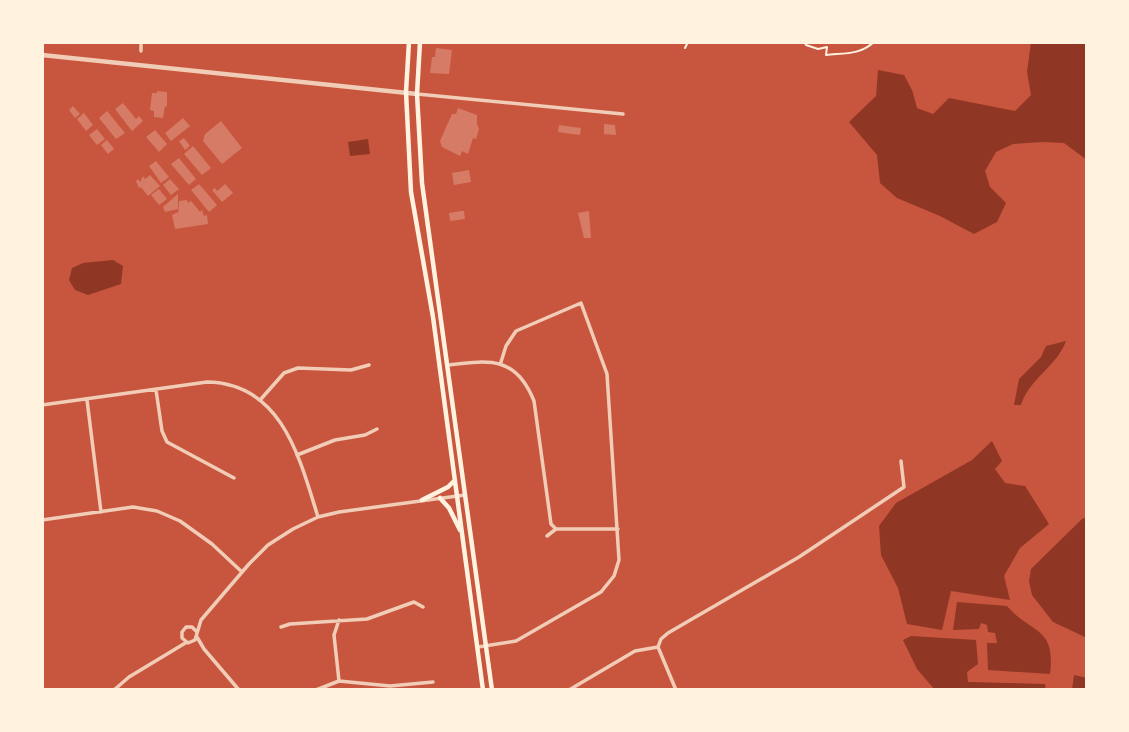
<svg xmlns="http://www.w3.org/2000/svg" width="1129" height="732" viewBox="0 0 1129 732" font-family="'Public Sans',sans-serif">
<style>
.water{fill:#8f3625}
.building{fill:#d67c66}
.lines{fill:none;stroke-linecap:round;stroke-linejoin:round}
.path{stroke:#fff3e0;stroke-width:2}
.minor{stroke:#f1ccb7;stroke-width:3.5}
.tertiary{stroke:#f1ccb7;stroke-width:4.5}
.secondary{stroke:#fff3e0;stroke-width:4.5}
</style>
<rect width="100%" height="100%" fill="#c8553d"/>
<path class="water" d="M1031 42H1087V160L1064 143 1043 142 1013 144 996 152 985 171 990 187 1006 203 997 222 974 234 940 216 897 198 880 183 877 155 849 122 876 96 878 70 904 75 912 90 917 108 933 114 949 98 1015 111 1031 95 1027 72Z
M368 139 370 154 350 156 348 142Z
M113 260 123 266 121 284 88 295 75 290 69 280 72 268 83 263Z
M1066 341C1057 366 1029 379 1021 405H1014L1019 379 1041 357 1046 346Z
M992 441 1002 461 995 469 1005 483 1025 486 1049 524 1020 548 1004 576 1010 600 951 591 942 630 907 624 898 588 881 555 879 526 896 503 972 460Z
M1087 517V638L1053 622 1032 595 1029 581 1031 569 1082 519Z
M957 602 1007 606C1032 635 1056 626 1050 674L988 670 987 643H997L995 633 988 632 987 625 981 623 979 629 953 630Z
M911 636 976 640 978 664 967 672 968 682 1045 684 1046 690H935L917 669 903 640Z
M1074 675 1087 678V690H1072Z"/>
<path class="building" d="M436 48 452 50 449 74 430 73 432 57H435Z
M157 91 167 92V107L165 106 163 118 154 117V111L150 110 152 93H157Z
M123 103 136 119 139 116 143 121 132 131 115 109Z
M73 106 80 114 75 118 69 110Z
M458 108 477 115V124L479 129 476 139 473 138 468 154 462 151 460 156 442 147 440 141 452 114H456Z
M107 111 125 133 116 139 99 118Z
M84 113 93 125 86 131 77 119Z
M183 118 190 126 171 141 165 133Z
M221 121 242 148 222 164 203 141 205 134Z
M604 124 615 125 616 135 604 134Z
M559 125 581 128 580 135 558 132Z
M97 129 105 139 97 145 89 135Z
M155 130 167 144 159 152 146 137Z
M184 138 190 146 185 150 179 141Z
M107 140 114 149 108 154 101 145Z
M193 146 211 168 202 175 184 154Z
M179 158 196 179 189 185 171 164Z
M156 161 169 177 161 183 149 166Z
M469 170 471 182 454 185 452 173Z
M150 175 160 186 148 196 141 187 139 188 136 181 138 179 140 182 143 176 145 179Z
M170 179 179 189 171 195 163 185Z
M199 184 217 205 209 212 191 190Z
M225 184 233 193 222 202 212 190 215 188 217 191Z
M159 189 167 199 159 205 151 195Z
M178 194V209L165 212 163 207Z
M187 200 188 203 191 201 200 212 202 210 204 216 207 215 208 224 175 229 172 215 178 212V216L179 201Z
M461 211H464L465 219 450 221 449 213Z
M589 211 591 238H584L578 213Z"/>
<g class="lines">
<path class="path" d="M804 42 806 45 818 49 827 47 826 55C844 53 860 55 874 42
M685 48 688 42"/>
<path class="minor" d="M141 51V42
M417 94 623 114
M448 365C490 360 516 356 534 401L551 524 556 529H618
M156 390 162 431 167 442 234 478
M261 399 284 373 298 368 351 370 369 365
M87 400 101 512
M42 405 207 382C282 383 300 459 318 517
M297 455 335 440 365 435 377 429
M42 520 133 507 157 511 180 521 212 544 242 572
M547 536 556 529
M281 627 290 624 367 619 414 602 423 607
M196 631 192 627H186L182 632V638L188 643 195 640 201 620 249 564 268 545 293 529 318 517 339 512 465 495
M197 637 204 649 239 690
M478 647 516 641 601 592 614 576 619 560 607 374 581 303 516 331 506 346 501 362
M658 647 661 639 668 633 799 557 904 487 901 461
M658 647 676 690
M339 681 334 635 339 620
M114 690 129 677 187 642
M316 690 339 681 390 686 433 682
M569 690 635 651 658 647"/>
<path class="tertiary" d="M42 55 417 94"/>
<path class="secondary" d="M409 42 406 92 411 192 433 317 483 690
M420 42 417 94 422 183 492 690
M440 498 449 508 460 530
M422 500 448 487 455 480"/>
</g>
<rect width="1129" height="732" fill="none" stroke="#fff3e0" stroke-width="88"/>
</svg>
